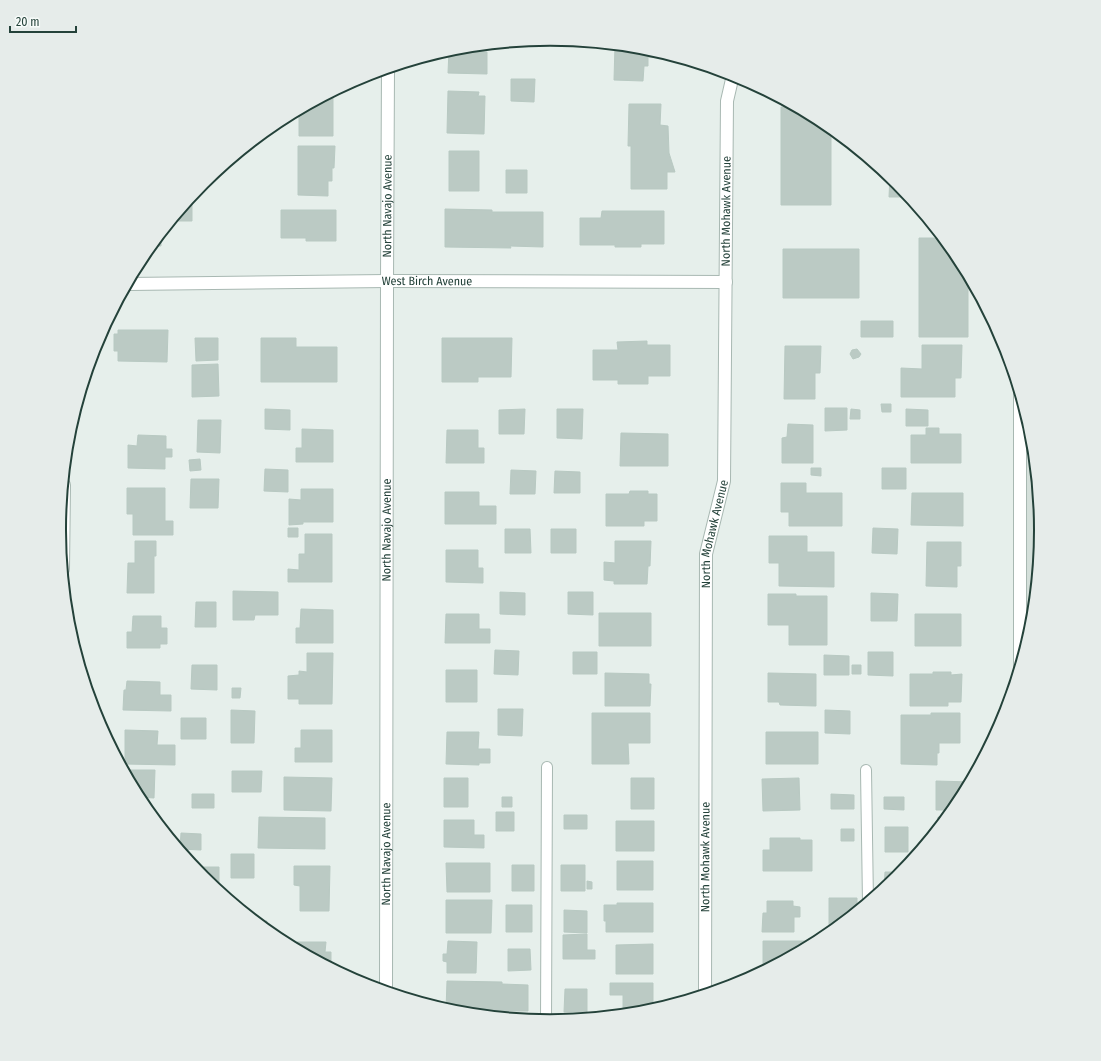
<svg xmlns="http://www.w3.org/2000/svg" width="1101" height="1061" viewBox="0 0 1101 1061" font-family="'Fira Sans Condensed',sans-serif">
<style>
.built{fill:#d4dfda}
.building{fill:#bbcac4;stroke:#b8c9c2}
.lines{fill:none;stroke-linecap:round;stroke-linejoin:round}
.lane-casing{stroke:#a8b8b2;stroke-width:12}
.street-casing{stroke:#a8b8b2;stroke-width:14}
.lane{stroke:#fff;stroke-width:10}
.street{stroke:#fff;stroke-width:12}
.labels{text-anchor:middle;stroke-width:3;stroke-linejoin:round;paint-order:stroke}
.street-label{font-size:12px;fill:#24423a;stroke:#f7fbf9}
.rim{fill:none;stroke:#24423a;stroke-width:2}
</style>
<rect width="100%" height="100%" fill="#e6efeb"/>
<path class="built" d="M1020 393 1033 435 1042 531 1033 627 1020 667Z"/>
<path class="building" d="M615 45 647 48 667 55 666 58 648 57V66H644L643 81 614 80Z
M478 46V52H487V74L448 73 449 50 455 48Z
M511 79H535L534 102 511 101Z
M448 91 479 92 478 96H485L484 134 447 133Z
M325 96H333V136H299V111Z
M629 104H661L660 125 668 126 669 153 675 172H667V189H631V146H628Z
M781 107H795L824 122 831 128V205H781Z
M298 146H335L334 168H332V181H328V196L298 195Z
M449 151H479V191H449Z
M506 170H527V193H506Z
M890 176 898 183 910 197H889Z
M186 204H192V221H172Z
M445 209 492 210V212H543V247L510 246 511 248 445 247Z
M281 210H336V241H306V238H281Z
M602 211H664V244H641V247H615V245H580V218H601Z
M161 234V246H152Z
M919 238H943L959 258 968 274V337H919Z
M783 249H859V298H783Z
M861 321H893V337H861Z
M118 330H168L167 362 118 361V351H114V334H118Z
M195 338H218V360L196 361Z
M261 338H296V347H337V382H261Z
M442 338H512L511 377H478V382H442Z
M647 341V345H670V376H648V384H618V380H593V350H618L617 342Z
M922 345H962L961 378H955V397H901V368L922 369Z
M785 346H821L820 373H815V399H784Z
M857 349 861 354 859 357 853 359 850 354 852 350Z
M218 364 219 396 192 397V365Z
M881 404H891V412H882Z
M825 408H847V430L825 431Z
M265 409 290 410V430L265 429Z
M525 409 524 434H499V410Z
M557 409H583L582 439 557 438Z
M851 409 860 410V419H850Z
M906 409 928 410V426H906Z
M198 420H221L220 453 197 452Z
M788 424 813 425V463H782V438L787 437Z
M926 428H939V434H961V463H911V435H926Z
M302 429 333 430V462H296V448H302Z
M447 430H478V448H484V463H446Z
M621 433 668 434V466H620Z
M138 435 166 436V449H172V457H165V469L128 468V445L137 446Z
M200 459 201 470 190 471 189 460Z
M811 468H821V476L811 475Z
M882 468H906V489H882Z
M265 469 288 470V492L264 491Z
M511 470 536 471 535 494H510Z
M555 471 580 472V493H554Z
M191 479H219L218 508H190Z
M781 483H806V493H842V526H789V512H781Z
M127 488H165V521H173V535H133V514H127Z
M301 489H333V522H303V524L289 525V499L301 500Z
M630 491H648V494H657V521H644V526H606V494H629Z
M445 492H479V506H496V524H445Z
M912 493H963V526L911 525Z
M288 528H298V537H288Z
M873 528 898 529 897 554 872 553Z
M505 529H530L531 553H505Z
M551 529H576V553H551Z
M305 534H332V582H288V569L299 570V554H305Z
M769 536H807V552H834V587L779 586V563H769Z
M135 541H156V556H154V593H127L128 563H135Z
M615 541H651L650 566H648L647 584H614V581L604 580V562L615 563Z
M927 542H961V566H957V587L926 586Z
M446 550H478V568H483V583L446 582Z
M233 591 278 592V615H255L254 620H233Z
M500 592 525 593V615L500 614Z
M568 592H593V615L568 614Z
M871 593 898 594 897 621H871Z
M768 594H796V596H827V645H789V625H768Z
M196 602H216V627H195Z
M301 609 333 610V643H296V628H300Z
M599 613H651V646H599Z
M446 614H479V629H490V643H445Z
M915 614H961V646H915Z
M133 616H161V628H167V644H160V648H127V632H132Z
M495 650 519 651 518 675 494 674Z
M573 652H597V674H573Z
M868 652H893V676L868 675Z
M307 653H333L332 704H299V699H288V676L299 675V671L307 672Z
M824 655 849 656V675H824Z
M192 665H217V690L191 689Z
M852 665H861V674H852Z
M446 670H477V702H446Z
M933 672H951V675L962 674 961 702H948V706H910V674H933Z
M605 673 649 674V684H651L650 706H605Z
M768 673 816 674V706L780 705 779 702H768Z
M127 681 160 682V695H171V711L123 710 124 690H126Z
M232 688H241L240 698H232Z
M498 709H523L522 736 498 735Z
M231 710 255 711 254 743H231Z
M825 710 850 711V734L825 733Z
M592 713H650V743H628L629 764H592Z
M931 713H960V743H939V753H937V765L901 764V715H931Z
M181 718H206V739H181Z
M125 730 158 731 157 745H175V765L125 764Z
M301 730H332V762H295V748H301Z
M447 732H479L478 749H490V763H479V765L446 764Z
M766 732H818V764H766Z
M127 770H155L154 798 139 797 127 775Z
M232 771H262L261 792H232Z
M284 777 332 778 331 811 284 810Z
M444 778H468V807H444Z
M631 778H654V809H631Z
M799 778 800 810 763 811 762 779Z
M936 781 971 782 959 804 954 810H936Z
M192 794H214V808H192Z
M831 794 854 795V809H831Z
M502 797H512V807H502Z
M884 797H904V810L884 809Z
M496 812H514V831H496Z
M564 815H587V829H564Z
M259 817 325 818V849L258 848Z
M938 817 948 818 937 830Z
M444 820H474V835H484V848L444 847Z
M616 821H654V851H616Z
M885 827H908V852H885Z
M841 829H854V841H841Z
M181 833 201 834V850L180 849Z
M770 838H800V840H812V871H763V850H770Z
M231 854H254V878H231Z
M617 861H653V890H617Z
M446 863H490V892H447Z
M512 865H534V891H512Z
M561 865H585V891H561Z
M294 866H330L329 911H300V886L294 885Z
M194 867H219V891L203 878Z
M885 872H903L898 878 884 889Z
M587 881 592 882V889H587Z
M829 898H857V912L832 932H829Z
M446 900H492L491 933H446Z
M767 901H793V906L800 907V917H794V932H762L763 913H767Z
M617 903H653V932H606V921H604V905H617Z
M506 905H532V932H506Z
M564 910 587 911V933L564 932Z
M255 921H267V931Z
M587 934V950H595V959H563V935Z
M448 941 477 942 476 973H447V962L443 961V954H447Z
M763 941H819V942L763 972Z
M297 942H326L325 952H331V968L297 949Z
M653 944V974H616V945Z
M508 949H530L531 970 508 971Z
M447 981 502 982V984L528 985V1011H503V1014H467L454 1013 446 1010Z
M610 983H653V1010L649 1012H623V995H610Z
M565 989H587V1013L564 1012Z"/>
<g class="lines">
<g class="lane-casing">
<path id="lane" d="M866 770 868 903
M546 1022 547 767"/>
</g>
<g class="street-casing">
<g id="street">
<path id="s1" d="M128 284 387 281 726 282"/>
<path d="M1020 393V667"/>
<path d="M63 569 64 485"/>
<path id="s2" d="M386 992 387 281 388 69"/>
<path id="s3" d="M705 995 706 554 724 481 727 101 733 75"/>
</g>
</g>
<use href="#lane" class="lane"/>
<use href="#street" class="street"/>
</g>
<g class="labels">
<g class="street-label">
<text dy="4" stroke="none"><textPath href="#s2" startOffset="786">North Navajo Avenue</textPath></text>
<text dy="4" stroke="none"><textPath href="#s3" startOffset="786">North Mohawk Avenue</textPath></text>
<text dy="4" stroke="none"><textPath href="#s1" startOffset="299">West Birch Avenue</textPath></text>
<text dy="4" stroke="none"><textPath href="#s2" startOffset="462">North Navajo Avenue</textPath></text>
<text dy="4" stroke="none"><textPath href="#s3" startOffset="462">North Mohawk Avenue</textPath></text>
<text dy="4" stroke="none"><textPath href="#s2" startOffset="138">North Navajo Avenue</textPath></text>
<text dy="4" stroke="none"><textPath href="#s3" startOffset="138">North Mohawk Avenue</textPath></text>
</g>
</g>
<path d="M0 0H1101V1061H0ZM66 530a484 484 0 1 1 968 0a484 484 0 1 1-968 0Z" fill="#e6ecea" fill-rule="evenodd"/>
<path class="rim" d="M66 530a484 484 0 1 1 968 0a484 484 0 1 1-968 0Z"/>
<path d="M10 26v6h66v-6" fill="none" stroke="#24423a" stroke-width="2"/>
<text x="16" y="26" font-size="12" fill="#24423a" stroke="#f7fbf9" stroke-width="3" paint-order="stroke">20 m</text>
</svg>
